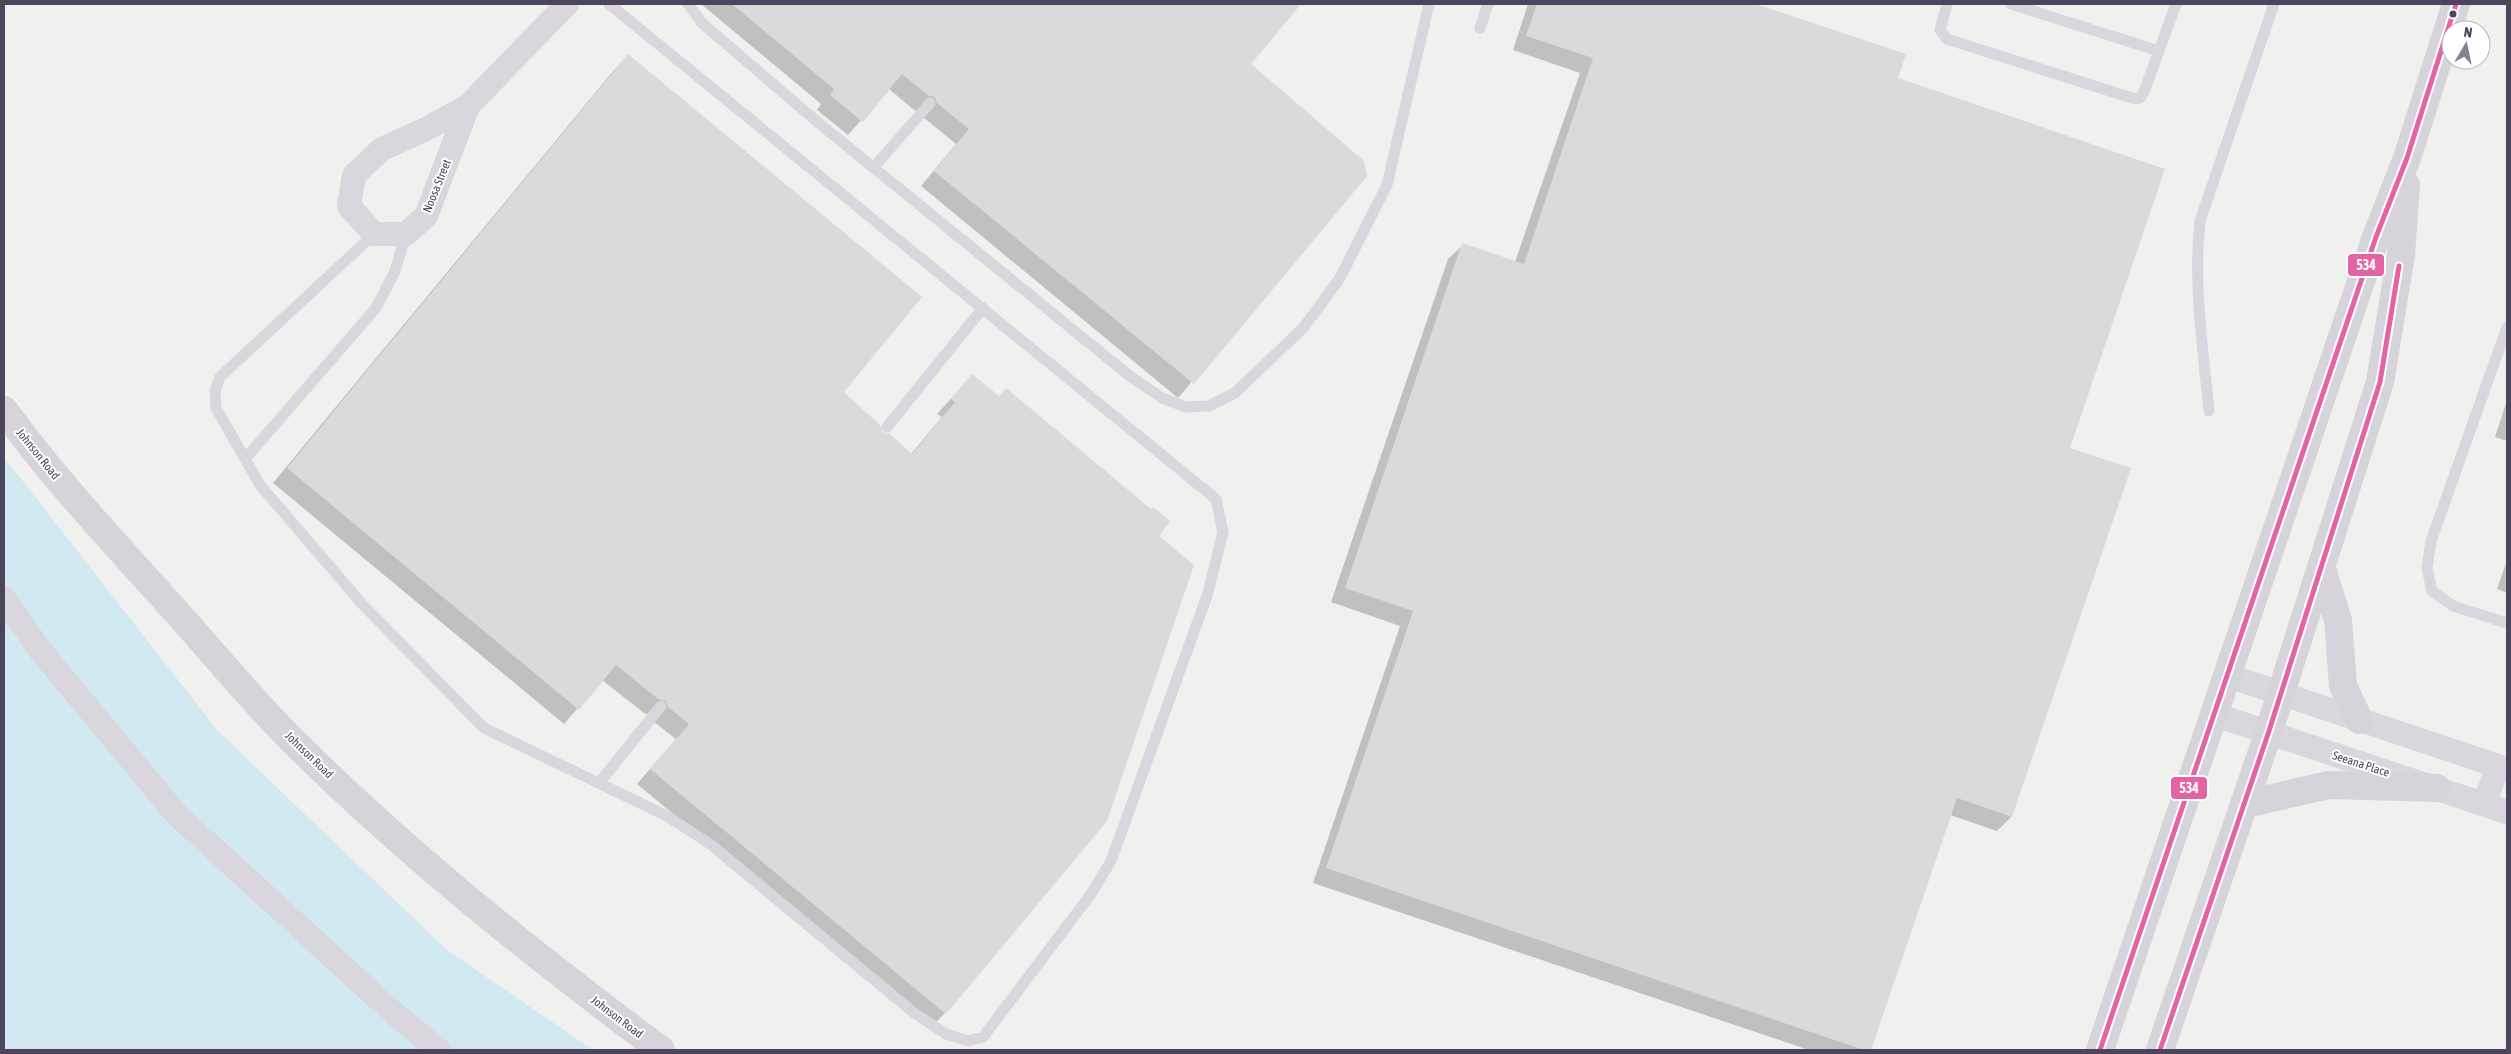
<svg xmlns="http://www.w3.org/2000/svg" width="2511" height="1054" viewBox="0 0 2511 1054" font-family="'Asap Condensed',sans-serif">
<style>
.green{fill:#d2e9f1}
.shadow{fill:#0003}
.building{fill:#dad9db}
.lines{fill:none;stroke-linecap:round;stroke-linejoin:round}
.lane{stroke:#d9d6dd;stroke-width:11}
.street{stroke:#d9d6dd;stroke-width:24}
.secondary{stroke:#d6d3da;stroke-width:28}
.bus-1-casing{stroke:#fff;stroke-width:9}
.bus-1{stroke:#e463a4;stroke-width:5}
.bus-dot{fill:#4d455e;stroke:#fff;stroke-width:2}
.labels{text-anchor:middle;stroke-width:4;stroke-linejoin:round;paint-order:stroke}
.street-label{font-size:12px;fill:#4d455e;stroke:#fff}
.line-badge{stroke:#fff;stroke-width:2}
.badge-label{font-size:14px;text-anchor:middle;font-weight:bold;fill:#fff}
</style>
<rect width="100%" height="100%" fill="#f0f0ef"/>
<path class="green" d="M4 457 218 731 447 950 593 1050H4Z"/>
<path class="shadow" d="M701 4H1300L1250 64 1365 176 1178 398 921 186 956 144 923 117 920 111 914 110 889 89 848 135 817 110 821 104Z
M1528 4H1752L1905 55 1897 79 2069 448 2011 817 1997 831 1950 815 1870 1050H1809L1313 883 1400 626 1331 602 1448 259 1463 245 1515 262 1580 73 1513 50Z
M628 56 843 392 881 434 911 454 942 417 937 414 972 376 1157 536 945 1013 931 1027 637 784 676 739 654 722 652 715 644 713 602 680 564 724 273 483 614 70Z
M2507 400V441L2495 437Z
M2507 560V593L2497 589Z"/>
<path class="building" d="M732 4H1301L1251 64 1364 161 1367 176 1194 384 934 171 969 129 937 103 935 97 929 96 902 74 863 122 830 95 834 89Z
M1537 4H1756L1906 54 1898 78 2165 169 2070 448 2131 468 2012 817 1957 798 1871 1050H1864L1326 868 1413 611 1345 588 1462 243 1524 264 1593 58 1526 36Z
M628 54 922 297 844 392 880 425 882 432 890 434 912 454 955 402 951 399 972 374 999 396 1006 388 1151 509 1153 507 1170 521 1159 536 1194 565 1107 821 946 1014 650 769 689 724 668 707 666 701 658 699 616 665 579 710 287 468Z"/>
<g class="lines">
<path class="lane" d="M688 4 702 23 815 120 1131 377 1162 398 1186 407 1209 406 1235 393 1304 327 1340 278 1387 185 1429 4
M1947 4 1940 30 1947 39 2135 99 2140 98 2144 92 2176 4
M2011 4 2159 51
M1480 28 1488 4
M874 167 930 103
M374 234 220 377 215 391 216 408 260 485 363 605 484 728 667 816 710 844 913 1012 946 1034 968 1041 983 1037 1091 894 1111 861 1208 593 1223 532 1216 499 609 4
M2507 327 2431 541 2427 568 2432 591 2453 606 2507 623
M2209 411C2203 348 2193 284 2200 221L2274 4
M887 427 983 308
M245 459 376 308 395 271 406 234
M599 783 661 706"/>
<path class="street" d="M468 106 426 216 406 234H374L349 206 354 175 382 149 426 129 468 106 567 4
M4 598 40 650 177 815 395 1014 439 1050
M2229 676 2507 769
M2216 715 2507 812
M2484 804 2498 766"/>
<path class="secondary" d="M4 410C52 476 108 536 163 597 205 643 245 693 290 738 404 852 532 954 661 1050
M2322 569 2338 620 2343 686 2359 720
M2245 804 2329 785 2437 788
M2100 1050 2376 237 2407 158 2456 4
M2160 1050 2268 734 2380 382 2401 255 2406 185"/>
<g class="bus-1-casing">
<path id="bus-1" d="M2100 1050 2376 237 2407 158 2456 4
M2160 1050 2268 734 2380 382 2399 266"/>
</g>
<use href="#bus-1" class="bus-1"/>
</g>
<circle class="bus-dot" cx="2453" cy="14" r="4.5"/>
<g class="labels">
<g class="street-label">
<text transform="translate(437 186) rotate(-68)" y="4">Noosa Street</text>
<text transform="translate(38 454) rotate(51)" y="4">Johnson Road</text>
<text transform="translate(309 755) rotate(44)" y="4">Johnson Road</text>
<text transform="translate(2361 764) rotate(18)" y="4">Seeana Place</text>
<text transform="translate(617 1017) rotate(37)" y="4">Johnson Road</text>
</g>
</g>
<g class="line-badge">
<rect x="2347" y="253" width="38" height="24" rx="5" fill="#e463a4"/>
<rect x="2170" y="776" width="38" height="24" rx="5" fill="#e463a4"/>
</g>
<g class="badge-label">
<text x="2366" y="270">534</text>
<text x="2189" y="793">534</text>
</g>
<rect width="2511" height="1054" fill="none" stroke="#4d455e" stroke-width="10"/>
<g transform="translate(2466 45) rotate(9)"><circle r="24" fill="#ffffff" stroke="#b8b5bf"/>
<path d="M0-4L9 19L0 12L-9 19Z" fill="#868191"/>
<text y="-8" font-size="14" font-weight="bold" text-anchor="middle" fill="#4d455e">N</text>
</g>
</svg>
